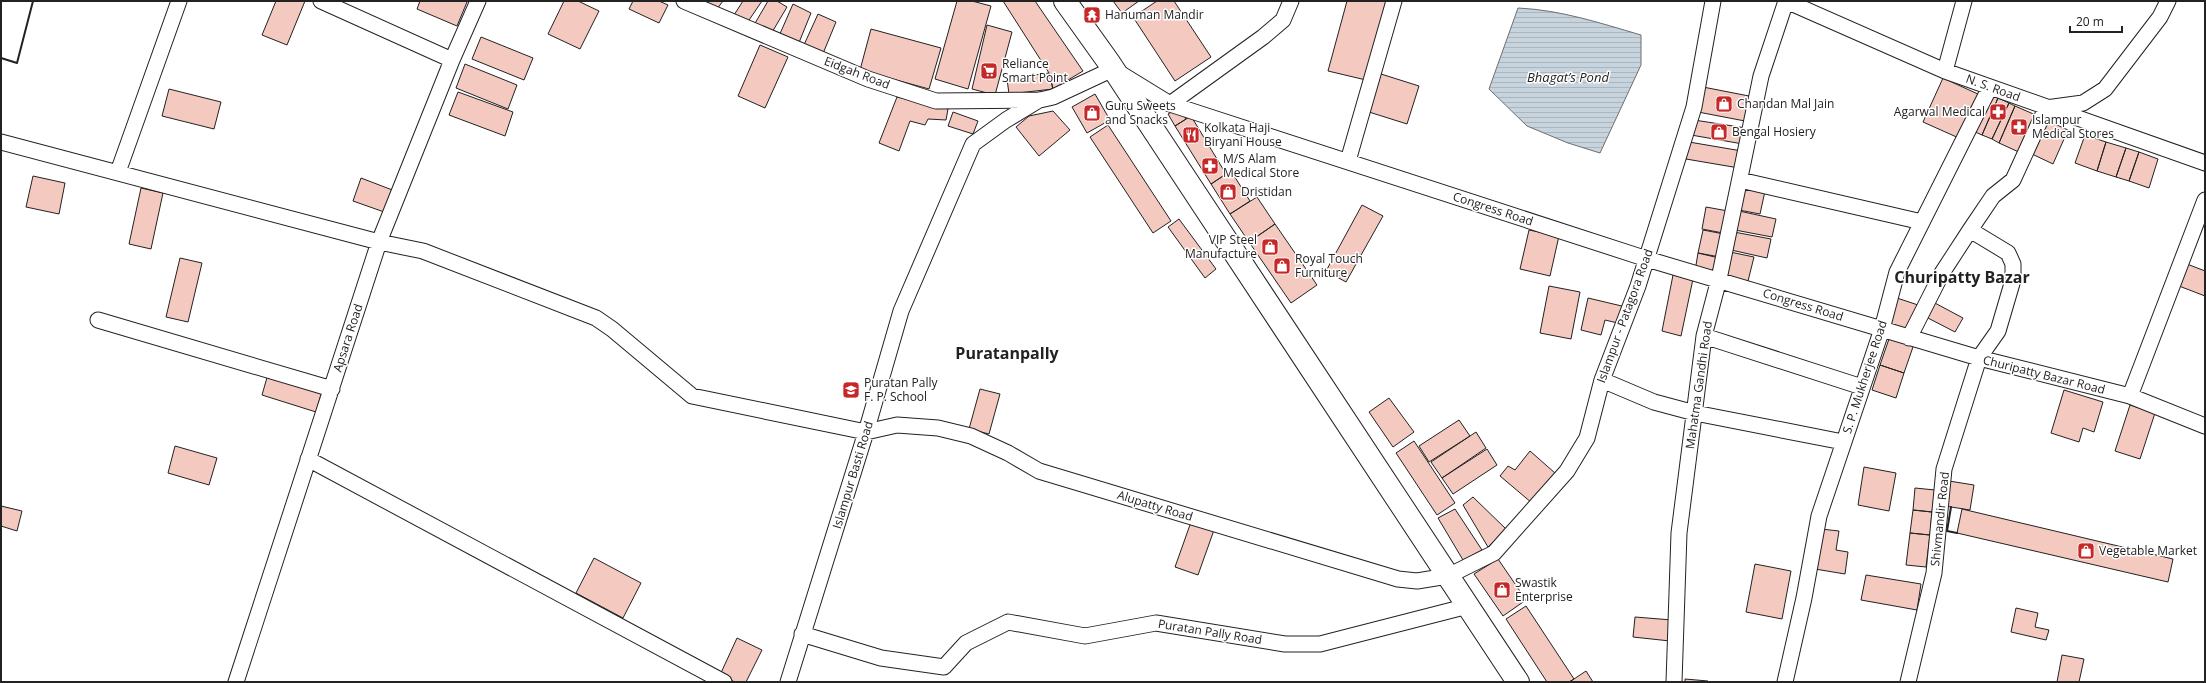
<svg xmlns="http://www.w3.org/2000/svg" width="2206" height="683" viewBox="0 0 2206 683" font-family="'Open Sans',sans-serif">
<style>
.water{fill:url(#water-rules);stroke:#6f6f6f}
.building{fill:#f3c9c0;stroke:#222}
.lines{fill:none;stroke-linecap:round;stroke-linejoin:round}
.street-casing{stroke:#222;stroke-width:17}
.primary-casing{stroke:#222;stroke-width:24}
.street{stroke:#fff;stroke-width:15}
.primary{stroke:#fff;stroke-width:22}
.wall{stroke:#222;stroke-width:2}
.labels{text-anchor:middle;stroke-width:3;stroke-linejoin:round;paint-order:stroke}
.poi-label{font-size:12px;fill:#222;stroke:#fff;text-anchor:start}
.street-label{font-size:12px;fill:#222;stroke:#fff}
.water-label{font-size:13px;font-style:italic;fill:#222;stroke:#fff}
.district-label{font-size:16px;font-weight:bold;fill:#222;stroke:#fff}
</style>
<defs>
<pattern id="water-rules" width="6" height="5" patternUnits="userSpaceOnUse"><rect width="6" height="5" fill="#c7d3dd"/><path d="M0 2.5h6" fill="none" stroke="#abb5bd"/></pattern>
</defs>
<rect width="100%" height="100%" fill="#fff"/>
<path class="water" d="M1518 8C1561 10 1600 23 1641 35V65L1600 153 1568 143 1527 126 1489 89Z"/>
<path class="building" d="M276 1H305L287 45 262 35Z
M420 1H465L467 2 457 26 417 9Z
M564 1H578L599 11 580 49 548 34Z
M633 1H659L668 5 659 23 629 9Z
M705 1H723L717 9Z
M743 1H762L747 23 734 15Z
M768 1H777L787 7 771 34 754 25Z
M957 1H972L991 6 968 89 935 79Z
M1003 1H1035L1083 71 1053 89 1049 73Z
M1113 1H1139L1122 13Z
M1157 1H1174L1211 57 1175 81 1133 17Z
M1347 1H1386L1366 80 1328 71Z
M793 4 811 13 798 45 779 36Z
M818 14 836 22 822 56 803 47Z
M987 25 1012 32 995 95 972 89Z
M871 29 941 48 929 89 860 70Z
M481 37 533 58 524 80 472 59Z
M760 45 788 57 765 108 738 96Z
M465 64 517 85 508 109 456 88Z
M1049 73 1053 89 1009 94 1007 79Z
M1381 74 1419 86 1407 124 1369 112Z
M1943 78 1980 95 1961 139 1923 122Z
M1703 87 1749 96 1745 121 1698 112Z
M169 89 221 102 214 129 162 116Z
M458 92 513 112 505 136 449 115Z
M1095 94 1110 120 1087 133 1072 107Z
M1990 94 1998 98 1982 135 1973 131Z
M897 97 948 109 946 120 928 119 925 125 910 121 899 151 879 143Z
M1998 98 2009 103 1992 139 1982 135Z
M2009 103 2015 106 1999 143 1992 139Z
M2015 106 2038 116 2021 153 1999 143Z
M1179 108 1186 119 1175 126 1168 114Z
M1053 111 1070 130 1039 156 1016 127 1029 116Z
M953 112 978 121 973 134 948 126Z
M1191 116 1226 174 1211 184 1175 126Z
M1694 120 1746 128 1743 144 1691 135Z
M2046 120 2068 130 2053 164 2032 154Z
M1108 125 1171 221 1153 233 1090 137Z
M2085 135 2106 142 2097 171 2075 163Z
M1689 142 1742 151 1739 168 1686 159Z
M2106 142 2126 148 2116 177 2097 171Z
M2126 148 2139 152 2129 181 2116 177Z
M2139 152 2158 159 2149 188 2129 181Z
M1231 171 1250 201 1230 214 1211 184Z
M33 176 65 183 59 214 26 207Z
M361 178 395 191 387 213 353 201Z
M1744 186 1765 191 1760 214 1739 210Z
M141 188 163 193 151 249 129 244Z
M1257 197 1275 224 1249 242 1230 214Z
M1362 205 1383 216 1346 282 1326 271Z
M1706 207 1728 211 1723 233 1702 229Z
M1739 211 1776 219 1772 237 1735 230Z
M1179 219 1216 269 1205 278 1168 227Z
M1275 224 1317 285 1291 303 1249 242Z
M1529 230 1559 236 1550 276 1520 269Z
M1703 230 1724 234 1720 257 1698 253Z
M1734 232 1771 239 1767 258 1731 250Z
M1730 252 1754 257 1747 285 1724 280Z
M1698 253 1719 258 1716 275 1695 271Z
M180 258 202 263 188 322 166 317Z
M2187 264 2205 271V296L2179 286Z
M1673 275 1693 279 1681 336 1662 331Z
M1549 286 1580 292 1571 339 1540 333Z
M1894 297 1918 305 1910 330 1886 322Z
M1588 298 1626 307 1622 324 1605 320 1601 335 1581 330Z
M1933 302 1963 318 1955 332 1926 317Z
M1890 336 1914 344 1904 373 1880 365Z
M1880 365 1904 373 1896 398 1872 390Z
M268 374 322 391 316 412 262 395Z
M980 389 1000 394 989 434 969 429Z
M2064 390 2103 402 2094 432 2083 428 2079 442 2051 433Z
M1389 398 1414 432 1393 447 1369 412Z
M2130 405 2155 413 2140 459 2115 451Z
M1459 420 1470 436 1429 462 1419 446Z
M1476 432 1486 448 1442 478 1431 462Z
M1414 441 1455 503 1437 515 1396 453Z
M175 446 217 458 209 485 168 473Z
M1487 449 1497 465 1453 494 1442 478Z
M1530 451 1555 473 1532 503 1500 476 1508 466 1515 470Z
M1864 467 1896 473 1889 511 1858 505Z
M1949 481 1974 485 1970 510 1945 506Z
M1915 488 1935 490 1932 512 1913 510Z
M1473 497 1506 529 1488 547 1463 505Z
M1 506 22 511 17 531 1 526Z
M1455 509 1482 550 1463 560 1438 518Z
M1962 509 2173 559 2168 582 1957 533Z
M1913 510 1932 512 1930 535 1910 533Z
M1191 522 1214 530 1198 575 1175 567Z
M1821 529 1839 531 1836 550 1848 552 1845 574 1815 569Z
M1910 533 1930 535 1926 567 1906 565Z
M594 558 641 583 623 618 576 593Z
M1498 559 1526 600 1503 616 1474 574Z
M1755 564 1791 571 1782 619 1746 612Z
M1866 575 1921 584 1917 610 1861 600Z
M1526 606 1574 679 1569 682H1547L1506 619Z
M2016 608 2038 613 2035 627 2049 630 2046 640 2011 632Z
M1635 617 1672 620 1670 641 1633 637Z
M737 638 762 650 746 682H735L720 675Z
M2062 655 2084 659 2079 682H2057Z
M1586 671 1593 682H1569L1574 679Z
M1685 679 1708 681V682H1685Z"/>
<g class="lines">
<g class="street-casing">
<path id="street" d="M321 1 452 60
M684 1 868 79 936 101 1040 100 1053 97 1113 69 1170 104 1647 259 1979 358 2130 396 2205 426
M1786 1 1945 71 2205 163
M1945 71 1964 1
M1170 104 1263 37 1283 20 1291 1
M1 142 379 242 423 251 596 318 612 329 692 396 866 432 897 425 938 428 971 436 1008 453 1039 471 1398 579 1417 581 1448 576 1494 553 1567 471 1587 438 1602 380 1638 286 1694 107 1713 1
M1348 161 1394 1
M118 172 179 1
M1740 180 1922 222
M98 320 332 389
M1704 336 1862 387
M1909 338 1942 273 1970 230 1993 196 2013 180 2046 108 2083 103 2105 89 2160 17 2168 1
M1602 380 1654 402 1695 413 1843 442
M2130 396 2205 200
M308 459 724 682
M802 634 881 658 944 667 966 643 1008 622 1085 636 1156 623 1285 644H1320L1468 606
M236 682 379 242 452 60 478 1
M788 682 866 432 901 311 973 144 1006 120 1039 100
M1674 682 1679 533 1704 336 1719 279 1761 76 1786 1
M1785 682 1804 598 1819 516 1882 329 1897 272 1990 87
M1908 682 1934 573 1944 469 1979 358 1998 331 2013 280V264L2008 253 1970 230"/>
</g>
<g class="primary-casing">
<path id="primary" d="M1065 1 1110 64 1518 682"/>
</g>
<use href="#street" class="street"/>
<use href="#primary" class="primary"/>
<path class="wall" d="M1 58 17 63 33 1
M1951 507 1947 531 1957 533"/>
</g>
<defs>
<g id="temple-square" transform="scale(0.9)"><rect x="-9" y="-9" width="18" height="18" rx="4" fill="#c62828" stroke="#fff"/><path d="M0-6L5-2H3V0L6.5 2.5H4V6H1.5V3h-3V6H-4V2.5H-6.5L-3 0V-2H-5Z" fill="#fff"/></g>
<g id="supermarket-square" transform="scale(0.9)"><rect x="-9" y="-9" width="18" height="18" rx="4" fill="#c62828" stroke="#fff"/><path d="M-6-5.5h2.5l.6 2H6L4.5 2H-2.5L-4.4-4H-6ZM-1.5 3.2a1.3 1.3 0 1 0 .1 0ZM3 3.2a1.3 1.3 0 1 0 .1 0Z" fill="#fff"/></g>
<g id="shop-square" transform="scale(0.9)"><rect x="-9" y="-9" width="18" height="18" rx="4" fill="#c62828" stroke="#fff"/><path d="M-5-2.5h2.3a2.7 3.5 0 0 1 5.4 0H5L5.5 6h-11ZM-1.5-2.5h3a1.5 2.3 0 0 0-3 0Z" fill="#fff"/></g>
<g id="pharmacy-square" transform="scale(0.9)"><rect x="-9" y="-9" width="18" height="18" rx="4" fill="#c62828" stroke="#fff"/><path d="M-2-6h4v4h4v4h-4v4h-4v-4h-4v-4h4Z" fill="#fff"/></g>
<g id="restaurant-square" transform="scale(0.9)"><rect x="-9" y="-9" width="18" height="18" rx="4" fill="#c62828" stroke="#fff"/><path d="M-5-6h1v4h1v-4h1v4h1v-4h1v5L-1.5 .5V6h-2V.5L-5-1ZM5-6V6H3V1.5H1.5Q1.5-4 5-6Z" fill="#fff"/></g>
<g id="school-square" transform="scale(0.9)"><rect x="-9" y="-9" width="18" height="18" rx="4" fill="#c62828" stroke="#fff"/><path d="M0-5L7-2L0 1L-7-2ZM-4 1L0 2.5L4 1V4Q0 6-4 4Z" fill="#fff"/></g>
</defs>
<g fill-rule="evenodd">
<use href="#temple-square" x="1092" y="15"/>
<use href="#supermarket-square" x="989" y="71"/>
<use href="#shop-square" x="1724" y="104"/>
<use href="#pharmacy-square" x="1998" y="112"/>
<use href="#shop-square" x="1092" y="113"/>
<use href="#pharmacy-square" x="2019" y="127"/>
<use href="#shop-square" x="1719" y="132"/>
<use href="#restaurant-square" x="1191" y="135"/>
<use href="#pharmacy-square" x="1210" y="166"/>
<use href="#shop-square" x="1228" y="192"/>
<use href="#shop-square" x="1270" y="247"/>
<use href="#shop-square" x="1282" y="266"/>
<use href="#school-square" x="851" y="390"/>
<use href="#shop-square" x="2086" y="551"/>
<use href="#shop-square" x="1502" y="590"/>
</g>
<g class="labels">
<g class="poi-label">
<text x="1105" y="19">Hanuman Mandir</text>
<text x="1002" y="68">Reliance<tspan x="1002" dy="14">Smart Point</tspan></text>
<text x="1737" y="108">Chandan Mal Jain</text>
<text x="1105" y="110">Guru Sweets<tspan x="1105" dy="14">and Snacks</tspan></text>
<text x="1985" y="116" text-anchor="end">Agarwal Medical</text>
<text x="2032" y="124">Islampur<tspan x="2032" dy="14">Medical Stores</tspan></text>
<text x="1204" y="132">Kolkata Haji<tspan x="1204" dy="14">Biryani House</tspan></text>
<text x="1732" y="136">Bengal Hosiery</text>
<text x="1223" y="163">M/S Alam<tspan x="1223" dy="14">Medical Store</tspan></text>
<text x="1241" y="196">Dristidan</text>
<text x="1257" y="244" text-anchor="end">VIP Steel<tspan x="1257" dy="14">Manufacture</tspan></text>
<text x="1295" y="263">Royal Touch<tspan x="1295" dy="14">Furniture</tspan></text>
<text x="864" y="387">Puratan Pally<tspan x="864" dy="14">F. P. School</tspan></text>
<text x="2099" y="555">Vegetable Market</text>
<text x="1515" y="587">Swastik<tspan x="1515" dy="14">Enterprise</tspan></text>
</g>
<g class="street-label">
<text transform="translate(857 73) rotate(21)" y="4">Eidgah Road</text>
<text transform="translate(1993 88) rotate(20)" y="4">N. S. Road</text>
<text transform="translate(1493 209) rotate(18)" y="4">Congress Road</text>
<text transform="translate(1803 305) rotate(17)" y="4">Congress Road</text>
<text transform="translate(1625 316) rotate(-70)" y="4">Islampur - Patagora Road</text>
<text transform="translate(348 338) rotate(-72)" y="4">Apsara Road</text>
<text transform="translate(2044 375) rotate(14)" y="4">Churipatty Bazar Road</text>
<text transform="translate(1865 377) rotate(-72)" y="4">S. P. Mukherjee Road</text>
<text transform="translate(1699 385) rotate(-82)" y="4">Mahatma Gandhi Road</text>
<text transform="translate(853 475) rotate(-73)" y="4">Islampur Basti Road</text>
<text transform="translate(1155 506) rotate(17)" y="4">Alupatty Road</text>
<text transform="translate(1940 519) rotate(-84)" y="4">Shivmandir Road</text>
<text transform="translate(1210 632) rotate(9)" y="4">Puratan Pally Road</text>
</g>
<g class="water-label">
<text x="1568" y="82">Bhagat’s Pond</text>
</g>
<g class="district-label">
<text x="1962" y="283">Churipatty Bazar</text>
<text x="1007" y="359">Puratanpally</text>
</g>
</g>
<rect width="2206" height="683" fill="none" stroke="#222222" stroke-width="4"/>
<path d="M2070 26v6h52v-6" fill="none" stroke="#222222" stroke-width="2"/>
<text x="2076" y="26" font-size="12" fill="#222222" stroke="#ffffff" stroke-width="3" paint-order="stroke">20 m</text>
</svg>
